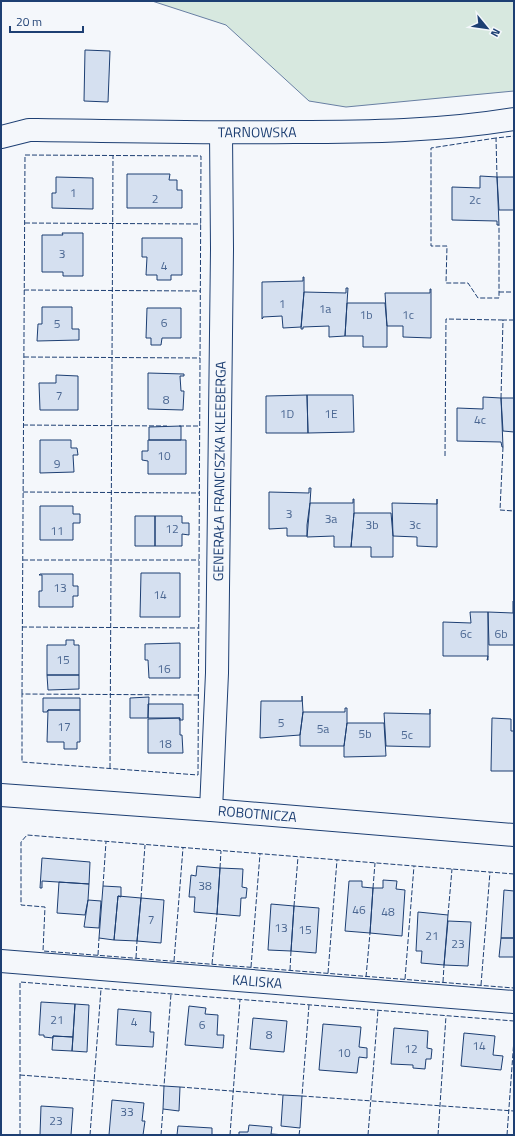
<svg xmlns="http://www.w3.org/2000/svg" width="515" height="1136" viewBox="0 0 515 1136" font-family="'Titillium Web',sans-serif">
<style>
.green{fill:#d7e8df;stroke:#687fa3}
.building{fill:#d5e0f0;stroke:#1d3f73}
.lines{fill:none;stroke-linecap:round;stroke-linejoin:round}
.minor-casing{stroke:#1d3f73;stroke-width:24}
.minor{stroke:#f4f7fb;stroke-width:22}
.fence{stroke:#1d3f73;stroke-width:1;stroke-dasharray:5 2;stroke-linecap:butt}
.labels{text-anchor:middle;stroke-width:3;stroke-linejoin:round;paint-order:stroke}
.number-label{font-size:12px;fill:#4b6792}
.street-label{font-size:14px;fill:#1d3f73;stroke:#f4f7fb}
</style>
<rect width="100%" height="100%" fill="#f4f7fb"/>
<path class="green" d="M152 1H514V91L346 107 309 101 226 25Z"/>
<path class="building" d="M85 50 110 51 108 102 84 101Z
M127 174H170L169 180H177V190H182V208H127Z
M480 176 497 177 499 225H497V221L452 220V187L480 188Z
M56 177 93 178V209L52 208V193H56Z
M497 177H514V210H499Z
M62 233H83V276H63V272H42V235H63Z
M142 238H182V275H171V280H157V275H146L147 257H142Z
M303 277H304V292L301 327 283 328 282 316 263 317V318L262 319V282L303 281Z
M346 288H348L347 303 345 336 329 337V326L303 327V329H301L304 292 346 293Z
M430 289H431V338L403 337V326H387L385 293H430Z
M347 303H385L387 326V347H363V336H345Z
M42 307H72V329H79V340L37 341 38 324H42Z
M147 308H181V338H162L161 345H151V338H146Z
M148 373 184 374V376H180L181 391H184L183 410 148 409Z
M56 375 78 376V410H40L39 383H56Z
M307 395H353L354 432 308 433Z
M307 395 308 433H266V396Z
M483 397 501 398 503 447H502L501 442 457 441V408L483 409Z
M501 398H514V432L503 431Z
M181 426V440H149V427Z
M40 440H71V448H77L78 455H73L74 472 40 473Z
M148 440H186V474H148V461L142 460V451H148Z
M309 488H311L310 503 307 525V536H287V528L269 529V492L309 493Z
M353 499H354V513L351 547H334V536L307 537 310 503H353Z
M437 499V547L417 546V537L393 536 392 503 437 504Z
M40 506H73V514H80V523H73V540H40Z
M354 513H391L393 536V557H371V547H351Z
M135 516H155V546H135Z
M155 516H182V523H189V535L182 534V546H155Z
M141 573H180V617H140Z
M40 574H73V586H78V596H73V607H39V591H42V575H39Z
M513 601H514V645H489L488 612 513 613Z
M470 612H488V660H487L488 656H443V622L471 623Z
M66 640H74V645H79V675H47V645H66Z
M180 643V678H149L148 660H145V644Z
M47 675H79V689L48 690Z
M302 696 303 712 300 735 260 738 261 701H302Z
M149 697 148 718H130V698Z
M43 698H80V710H48L47 712H43Z
M148 704H183V720H179L180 718H148Z
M345 708H347V723L344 746H300V735L303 712H345Z
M430 709V747L386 746 384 713 430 714Z
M48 710H80V742H77V749H64V742H47Z
M180 718V735H182L183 753H148V719Z
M492 718 511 719V731H514V771H491Z
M347 723H384L386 756 344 757V746Z
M42 858 90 862 89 884 42 881V888H40Z
M197 866 220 868 217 914 194 912 195 897H189L191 875 196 876Z
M220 868 243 869 242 887 247 888 246 898H241L240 916 217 914Z
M383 880 397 881 396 889 405 890 402 936 370 933 373 888H383Z
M349 881H362V887L373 888 370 933 345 931Z
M59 882 89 884 88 900 85 915 57 913Z
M103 886 121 887V897L118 896 114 940 99 938Z
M504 890 514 891V938H501Z
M118 896 141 898 137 941 114 940Z
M141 898 164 900 161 943 137 941Z
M88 900 101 901 99 928 84 927Z
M271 904 294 906 291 951 268 950Z
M294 906 319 908 316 953 291 951Z
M418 912 448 915 444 965 421 963 422 951H416Z
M448 921 471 922 468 966 444 965Z
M501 938H514V957H499Z
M41 1002 75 1004 73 1037 53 1036V1038L44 1037V1035H39Z
M75 1004 89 1005 87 1052 72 1051Z
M189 1006 206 1008 205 1014 218 1015 217 1035H224L223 1048 185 1045Z
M118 1009 151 1012 150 1032H154L153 1047 116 1045Z
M253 1018 287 1021 284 1052 250 1049Z
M323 1024 361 1027 359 1047 367 1048V1058L359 1057 357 1073 319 1070Z
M394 1028 428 1031 427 1048 432 1049 431 1059H426L425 1069 413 1068V1065L391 1064Z
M464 1033 495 1036 493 1055 503 1056 501 1070 461 1066Z
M53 1036 73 1037 72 1051 52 1050Z
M164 1086 180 1087 179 1111 163 1109Z
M283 1095 302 1096 300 1128 281 1126Z
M112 1100 144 1103 142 1121H145L143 1135H109Z
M41 1106 73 1108 71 1135H40Z
M249 1125 272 1127 271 1134 286 1135H239V1132H248Z
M178 1126 212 1128V1135H177Z"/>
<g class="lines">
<g class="minor-casing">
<g id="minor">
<path id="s1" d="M1 137 29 130H37C123 131 209 133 294 132 367 132 442 131 514 119"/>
<path id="s2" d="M1 795 211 810 514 835"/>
<path id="s3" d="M211 810 217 673 222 249 221 133"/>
<path id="s4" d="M1 961 514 1002"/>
</g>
</g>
<use href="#minor" class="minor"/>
<path class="fence" d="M496 138 431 148V246H447L446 283H468L478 298H499V225
M497 177 496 138 514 136
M25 223 201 224
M24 290 200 291
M499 292H514
M24 357 200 358
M501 398 503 320H514
M23 425 167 426
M179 426H200
M503 447 500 510 514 511
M445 456 446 319 503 320
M23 492 199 493
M23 560H199
M22 627 198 628
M22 694 25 155 201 156 198 775 22 762V694L198 695
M110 768 113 156
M220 868 221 851
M514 874 27 835 21 842V905L45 907 43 951 514 988
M103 886 106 842
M373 888 375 863
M141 898 145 845
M294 906 298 857
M448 915 452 869
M98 955 99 938
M136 958 137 941
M174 961 183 848
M212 964 217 914
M251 967 260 854
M290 970 291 951
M328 973 337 860
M366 977 370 933
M405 979 414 866
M443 982 444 965
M481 985 490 872
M309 1005 302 1096 514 1111
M20 1075 164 1086 171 994
M180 1087 283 1095
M20 1135V982L514 1021
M90 1135 101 989
M161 1135 163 1109
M230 1135 240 1000
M299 1135 300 1128
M368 1135 378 1010
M438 1135 446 1016
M507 1135 514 1039"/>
</g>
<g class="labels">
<g class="number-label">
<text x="73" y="197">1</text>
<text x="155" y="203">2</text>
<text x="475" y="204">2c</text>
<text x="62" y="258">3</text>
<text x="164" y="270">4</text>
<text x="282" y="308">1</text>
<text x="325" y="313">1a</text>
<text x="366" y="319">1b</text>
<text x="408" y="319">1c</text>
<text x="164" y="327">6</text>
<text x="57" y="328">5</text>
<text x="59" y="400">7</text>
<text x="166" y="404">8</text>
<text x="287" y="418">1D</text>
<text x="331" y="418">1E</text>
<text x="480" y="424">4c</text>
<text x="164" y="460">10</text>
<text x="57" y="468">9</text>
<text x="289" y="518">3</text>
<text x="331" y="523">3a</text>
<text x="372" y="529">3b</text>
<text x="415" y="529">3c</text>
<text x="172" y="533">12</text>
<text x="57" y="535">11</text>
<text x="60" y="592">13</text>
<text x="160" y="599">14</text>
<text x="466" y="638">6c</text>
<text x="501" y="638">6b</text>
<text x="63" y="664">15</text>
<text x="164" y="673">16</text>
<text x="281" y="727">5</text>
<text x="64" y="731">17</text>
<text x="323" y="733">5a</text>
<text x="365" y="738">5b</text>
<text x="407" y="739">5c</text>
<text x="165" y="748">18</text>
<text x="205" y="890">38</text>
<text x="359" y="914">46</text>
<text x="388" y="916">48</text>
<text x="151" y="924">7</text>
<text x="281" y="932">13</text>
<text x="305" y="934">15</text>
<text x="432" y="940">21</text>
<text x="458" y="948">23</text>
<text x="57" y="1024">21</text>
<text x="134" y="1026">4</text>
<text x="202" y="1029">6</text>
<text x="269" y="1039">8</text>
<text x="479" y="1050">14</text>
<text x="411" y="1053">12</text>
<text x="344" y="1057">10</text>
<text x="127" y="1116">33</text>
<text x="56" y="1125">23</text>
</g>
<g class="street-label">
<text dy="5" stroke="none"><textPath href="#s1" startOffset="257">TARNOWSKA</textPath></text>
<text dy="5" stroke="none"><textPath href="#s3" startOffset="339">GENERAŁA FRANCISZKA KLEEBERGA</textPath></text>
<text dy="5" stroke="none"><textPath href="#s2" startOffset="257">ROBOTNICZA</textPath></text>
<text dy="5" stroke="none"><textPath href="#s4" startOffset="257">KALISKA</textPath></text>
</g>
</g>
<rect width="515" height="1136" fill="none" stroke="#1d3f73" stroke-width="4"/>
<g transform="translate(487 28) rotate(119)" stroke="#f4f7fb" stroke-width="3" paint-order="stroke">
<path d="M0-3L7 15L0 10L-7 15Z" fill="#1d3f73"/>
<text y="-6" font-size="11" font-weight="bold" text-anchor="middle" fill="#1d3f73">N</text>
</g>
<path d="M10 26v6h73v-6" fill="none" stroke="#1d3f73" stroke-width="2"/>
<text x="16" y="26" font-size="12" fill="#1d3f73" stroke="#f4f7fb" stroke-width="3" paint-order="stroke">20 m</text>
</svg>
